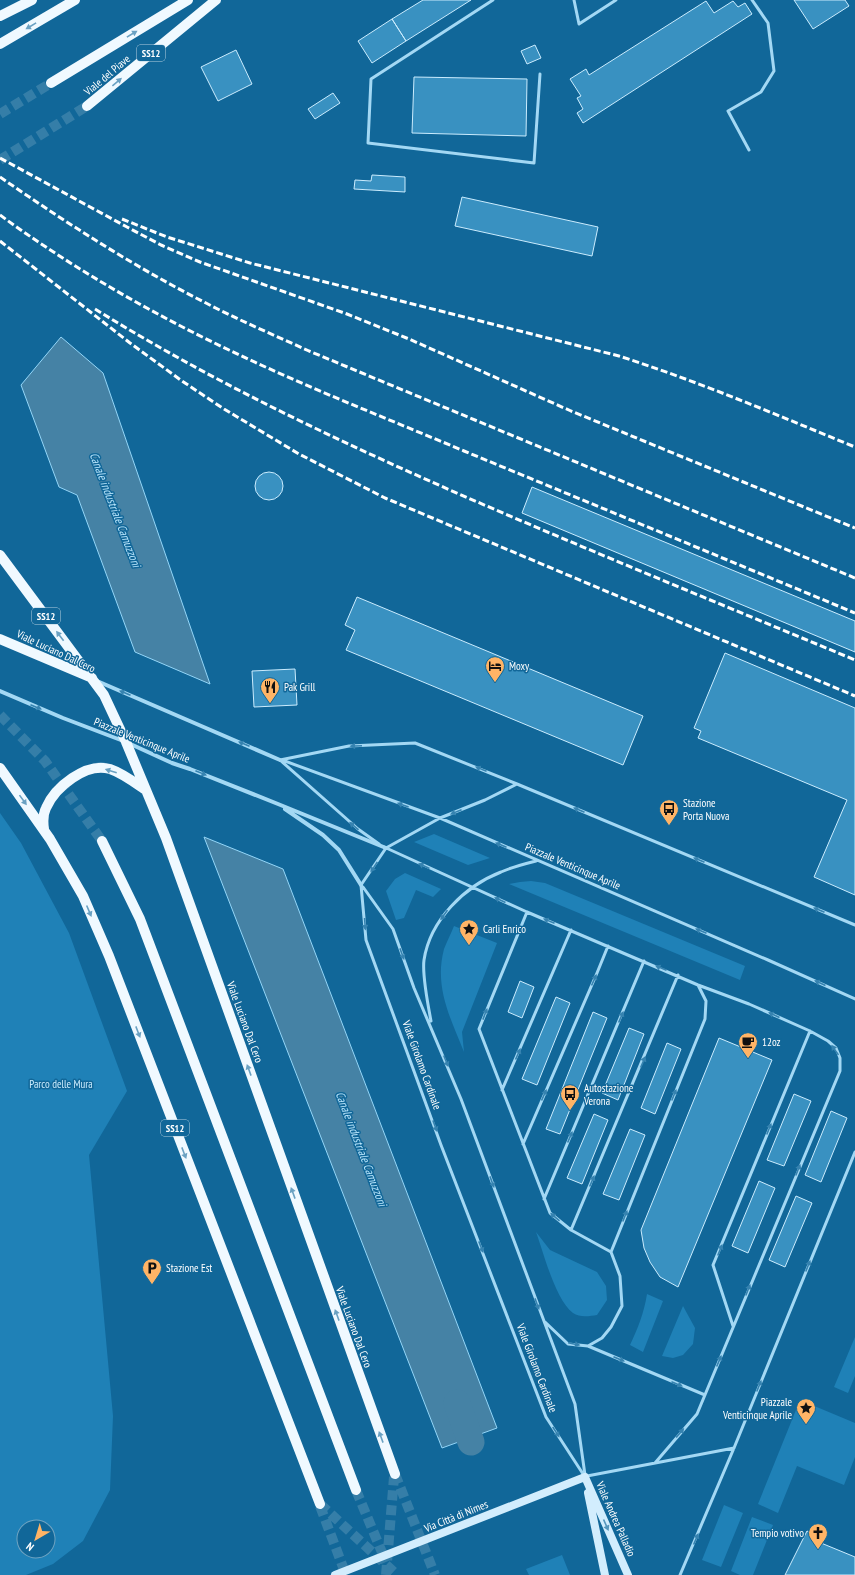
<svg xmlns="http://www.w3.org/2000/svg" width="855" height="1575" viewBox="0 0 855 1575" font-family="'PT Sans Narrow',sans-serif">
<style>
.green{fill:#1f81b7;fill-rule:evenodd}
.water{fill:#4582a5;stroke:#94d6f8}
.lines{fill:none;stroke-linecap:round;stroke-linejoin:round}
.canal{stroke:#4582a5;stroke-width:27}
.building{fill:#3991c1;stroke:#cbecfe}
.primary-tunnel{stroke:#357ea8;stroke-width:10;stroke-dasharray:10 5;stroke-linecap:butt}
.lane{stroke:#a3d8f4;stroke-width:3}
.street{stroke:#a3d8f4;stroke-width:4}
.secondary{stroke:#d2edfd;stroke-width:8}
.primary{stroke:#f0f9ff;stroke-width:10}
.rail{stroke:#fff;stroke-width:3;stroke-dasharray:7 3;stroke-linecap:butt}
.oneway{fill:#6aa1c2}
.oneway2{fill:#3683b0}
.oneway3{fill:#5596bc}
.labels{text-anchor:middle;stroke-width:3;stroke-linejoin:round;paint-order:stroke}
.shield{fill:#116799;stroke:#b8d1e0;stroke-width:1}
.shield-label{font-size:10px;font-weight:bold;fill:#fff}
.street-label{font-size:11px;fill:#fff;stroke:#116799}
.poi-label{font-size:11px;fill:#fff;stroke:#116799;text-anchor:start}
.park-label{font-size:11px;fill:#cbecfe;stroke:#116799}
.water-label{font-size:12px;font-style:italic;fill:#b7e4fb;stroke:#116799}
</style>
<rect width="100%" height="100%" fill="#116799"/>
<path class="green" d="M0 813 21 843 69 933 127 1091 89 1155 113 1416 110 1490 83 1541 53 1564 26 1575H0ZM24 1527H48V1551H24Z
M434 834 490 858 468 865 414 842Z
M405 873 441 889 433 897 416 890 404 918 396 920 386 891 395 879Z
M531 881 545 883 745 966 740 980 509 884 520 882Z
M454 926 497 943 462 1032 464 1052C450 1017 434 987 444 949 447 941 451 934 454 926Z
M536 1232 550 1250 597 1272 606 1286 607 1300 597 1315C590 1316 580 1318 573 1313 555 1299 544 1254 536 1232Z
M647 1294 663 1301 643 1352 630 1345C638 1328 644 1313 647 1294Z
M683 1306 695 1328 693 1344 683 1355 673 1358 662 1356Z
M855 1337V1376L848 1393 834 1387Z
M800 1400 855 1423V1457L844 1485 797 1466 778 1513 758 1504Z
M724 1505 743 1513 721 1567 702 1560Z
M752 1517 773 1525 753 1575H740L731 1571Z
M562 1555 570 1575H529L526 1569Z"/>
<path class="water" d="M61 337 103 373 210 684 135 652 77 495 59 487 21 385Z
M204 837 283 869 497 1428 442 1448Z"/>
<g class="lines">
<path class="canal" d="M457 1403 471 1442"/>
</g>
<path class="building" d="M423 0H471L406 41 392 19Z
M794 0H845L849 6 813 29Z
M706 1 714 13 733 1 738 7 745 3 752 14 583 123 577 113 583 109 577 98 581 96 570 79 586 69 589 75Z
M392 19 406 41 372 63 358 41Z
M535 45 541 58 527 64 521 51Z
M236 50 252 84 218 101 201 67Z
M414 77 527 79 526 136 412 133Z
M333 93 340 103 315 119 308 109Z
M372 175 405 177V192L354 189 355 180 371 181Z
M462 197 598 227 592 256 455 226Z
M255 486a14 14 0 1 1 28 0a14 14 0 1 1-28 0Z
M532 487 855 621V652L522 513Z
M357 597 643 716 623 765 346 650 355 630 345 625Z
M725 653 855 708V895L814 877 847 800 698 738 701 731 694 728Z
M295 669 297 705 254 707 252 671Z
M520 981 534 987 522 1018 508 1012Z
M556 997 570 1003 537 1085 522 1079Z
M593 1012 607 1018 560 1134 546 1129Z
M629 1028 644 1034 618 1100 602 1093Z
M719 1038 772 1060 678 1287 660 1277 650 1262 644 1248 641 1230Z
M667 1043 681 1049 655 1114 641 1108Z
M794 1094 811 1101 784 1166 767 1160Z
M831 1111 847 1118 821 1182 805 1175Z
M594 1114 608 1120 582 1184 567 1178Z
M630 1129 645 1135 619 1200 603 1194Z
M759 1181 775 1188 748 1253 732 1246Z
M796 1196 812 1203 785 1267 769 1260Z
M807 1531 823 1539 821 1543 855 1557V1575H785Z"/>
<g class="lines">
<path class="primary-tunnel" d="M0 114 51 83
M0 160 87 106
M0 715 45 761 102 841
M395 1474 435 1575
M356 1490 386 1562
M320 1504 397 1575
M320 1506 346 1575
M386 1575 394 1477"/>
<path class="lane" d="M493 0 371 79 368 143 534 163 540 74
M574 0 579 24 616 0
M749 150 728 111 761 92 774 71 768 23 752 0
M280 760 358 829 379 844
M280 760 349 746 415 743 517 784 855 925
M282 760 440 818 768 960 855 999
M384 847 527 912 698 985 749 1004 810 1031 828 1041 836 1048 840 1058V1071L697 1414 655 1463
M361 885 366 940 441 1145 546 1417 585 1477
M361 885 386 848 440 818 485 800 517 784
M363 887 393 929 414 988 461 1099 575 1404 585 1475
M527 912 479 1029 550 1213 571 1230 611 1252 620 1276 622 1306 611 1327 602 1338 588 1346 568 1344 545 1322
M431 1021C428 1005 422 975 424 960 430 920 465 886 501 872 512 867 524 864 536 861
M502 1090 571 930
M523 1144 597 973 608 946
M544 1199 644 961
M571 1230 678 975
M611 1252 705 1019 706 1001 698 985
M733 1326 713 1265 810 1031
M588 1346 705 1395
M587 1476 734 1448
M680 1575 734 1448 855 1152"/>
<path class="street" d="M97 681 280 760
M0 691 63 718 126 742 172 763 190 769 278 804 386 848
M285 809 323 835 339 850 361 885"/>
<path class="secondary" d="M585 1477 628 1575
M588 1493 605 1575
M335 1575 585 1477"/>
<path class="primary" d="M0 16 32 0
M0 44 75 0
M51 83 188 0
M87 106 216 0
M0 555 104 695 126 742 166 838 395 1474
M0 639 92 678
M0 768 50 839 83 896 109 956 320 1504
M44 829C43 822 43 814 46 808 55 787 86 762 110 769 122 773 134 782 144 789
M102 841 140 919 356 1490"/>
<path class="rail" d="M0 158 127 227 161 245 200 262 347 314 409 339 571 411 855 528
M0 177C65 222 133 266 204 302 238 320 274 335 309 351L855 578
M0 215C71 267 149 312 229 350 306 387 386 418 464 451 595 505 725 559 855 613
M122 219 167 237 250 263 619 356C700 382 777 415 855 447
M0 241 130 343 182 381 224 409 299 454 385 498 855 696
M95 309C211 381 334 439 459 494 590 551 723 605 855 660"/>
</g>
<defs><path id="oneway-solid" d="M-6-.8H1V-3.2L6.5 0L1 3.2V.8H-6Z"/></defs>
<g class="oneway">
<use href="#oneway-solid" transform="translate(31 26) rotate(149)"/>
<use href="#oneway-solid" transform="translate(132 34) rotate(-31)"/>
<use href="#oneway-solid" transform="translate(117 82) rotate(-40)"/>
<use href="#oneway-solid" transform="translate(60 636) rotate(-127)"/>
<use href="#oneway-solid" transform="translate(111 771) rotate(-163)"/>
<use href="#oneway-solid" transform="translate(23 800) rotate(54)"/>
<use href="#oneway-solid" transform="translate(89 911) rotate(67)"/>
<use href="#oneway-solid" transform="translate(138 1032) rotate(69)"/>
<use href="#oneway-solid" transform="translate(249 1070) rotate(-110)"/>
<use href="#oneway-solid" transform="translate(184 1153) rotate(69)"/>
<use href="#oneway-solid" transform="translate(293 1193) rotate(-110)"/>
<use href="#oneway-solid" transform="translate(337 1315) rotate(-110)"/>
<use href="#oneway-solid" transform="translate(381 1437) rotate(-110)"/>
</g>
<g class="oneway2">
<use href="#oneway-solid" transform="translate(125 693) rotate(-157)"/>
<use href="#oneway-solid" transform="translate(36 707) rotate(23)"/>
<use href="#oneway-solid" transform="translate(244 744) rotate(-157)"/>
<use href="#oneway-solid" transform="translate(356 746) rotate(177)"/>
<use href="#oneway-solid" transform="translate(481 769) rotate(-158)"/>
<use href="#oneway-solid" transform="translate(201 773) rotate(22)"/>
<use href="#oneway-solid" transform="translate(403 805) rotate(-160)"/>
<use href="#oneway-solid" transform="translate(579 810) rotate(-157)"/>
<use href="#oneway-solid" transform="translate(456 812) rotate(158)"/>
<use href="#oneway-solid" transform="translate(354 826) rotate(-139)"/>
<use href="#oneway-solid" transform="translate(501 845) rotate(-157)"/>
<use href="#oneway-solid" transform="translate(699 860) rotate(-157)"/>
<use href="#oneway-solid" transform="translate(424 866) rotate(-155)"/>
<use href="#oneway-solid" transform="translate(374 867) rotate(124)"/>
<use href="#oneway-solid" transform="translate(500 900) rotate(-156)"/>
<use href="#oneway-solid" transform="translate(819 910) rotate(-157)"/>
<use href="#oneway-solid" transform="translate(444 915) rotate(125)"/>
<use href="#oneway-solid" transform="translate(549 921) rotate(-158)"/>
<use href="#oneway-solid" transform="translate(365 924) rotate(86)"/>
<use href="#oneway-solid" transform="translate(701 931) rotate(-157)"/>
<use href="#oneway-solid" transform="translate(402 954) rotate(70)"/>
<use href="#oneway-solid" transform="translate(661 968) rotate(-157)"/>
<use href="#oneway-solid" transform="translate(594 980) rotate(-66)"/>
<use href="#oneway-solid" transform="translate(820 983) rotate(-156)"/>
<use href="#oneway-solid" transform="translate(485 1014) rotate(-69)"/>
<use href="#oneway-solid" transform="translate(774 1015) rotate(-156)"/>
<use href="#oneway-solid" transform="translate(621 1017) rotate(-67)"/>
<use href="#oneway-solid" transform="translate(835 1050) rotate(-125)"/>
<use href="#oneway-solid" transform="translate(518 1054) rotate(-66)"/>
<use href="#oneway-solid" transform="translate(446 1061) rotate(68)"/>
<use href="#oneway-solid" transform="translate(643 1062) rotate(-67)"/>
<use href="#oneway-solid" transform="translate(544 1095) rotate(-66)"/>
<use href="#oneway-solid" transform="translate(674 1095) rotate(-68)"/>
<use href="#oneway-solid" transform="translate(435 1126) rotate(70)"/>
<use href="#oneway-solid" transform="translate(769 1129) rotate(-68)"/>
<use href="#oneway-solid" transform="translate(570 1137) rotate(-67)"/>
<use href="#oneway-solid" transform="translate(798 1170) rotate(-68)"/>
<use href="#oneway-solid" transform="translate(592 1181) rotate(-67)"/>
<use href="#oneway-solid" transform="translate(492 1182) rotate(70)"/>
<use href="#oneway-solid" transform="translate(625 1216) rotate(-68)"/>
<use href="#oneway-solid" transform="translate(555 1217) rotate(-139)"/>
<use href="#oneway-solid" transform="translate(481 1247) rotate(69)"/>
<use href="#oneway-solid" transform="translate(720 1250) rotate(-68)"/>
<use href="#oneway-solid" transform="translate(808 1266) rotate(-68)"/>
<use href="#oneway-solid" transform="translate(748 1290) rotate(-68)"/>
<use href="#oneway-solid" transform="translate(537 1304) rotate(70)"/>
<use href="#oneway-solid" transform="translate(574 1344) rotate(12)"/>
<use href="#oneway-solid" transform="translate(619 1359) rotate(23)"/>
<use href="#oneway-solid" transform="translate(719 1361) rotate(-67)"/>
<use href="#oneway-solid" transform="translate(677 1384) rotate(23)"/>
<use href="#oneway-solid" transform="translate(759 1386) rotate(-68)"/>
<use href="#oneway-solid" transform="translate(556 1432) rotate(57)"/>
<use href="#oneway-solid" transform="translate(680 1433) rotate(-50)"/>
<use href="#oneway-solid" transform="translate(696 1539) rotate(-67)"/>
</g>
<use class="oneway3" href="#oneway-solid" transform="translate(606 1525) rotate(66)"/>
<defs>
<g id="hotel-pin" transform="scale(1)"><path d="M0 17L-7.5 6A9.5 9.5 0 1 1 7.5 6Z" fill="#ffb466" stroke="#116799"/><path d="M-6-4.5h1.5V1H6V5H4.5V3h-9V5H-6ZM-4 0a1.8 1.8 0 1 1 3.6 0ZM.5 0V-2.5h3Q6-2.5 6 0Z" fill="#111"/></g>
<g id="restaurant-pin" transform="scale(1)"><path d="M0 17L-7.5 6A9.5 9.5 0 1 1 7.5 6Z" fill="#ffb466" stroke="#116799"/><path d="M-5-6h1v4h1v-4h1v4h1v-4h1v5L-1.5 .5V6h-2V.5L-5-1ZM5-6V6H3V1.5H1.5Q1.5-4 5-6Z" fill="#111"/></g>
<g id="bus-pin" transform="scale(1)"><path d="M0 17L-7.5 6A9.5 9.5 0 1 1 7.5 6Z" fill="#ffb466" stroke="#116799"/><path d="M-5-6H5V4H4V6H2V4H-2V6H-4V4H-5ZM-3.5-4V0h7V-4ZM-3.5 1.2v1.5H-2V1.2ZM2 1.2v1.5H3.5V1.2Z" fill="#111"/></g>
<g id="sight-pin" transform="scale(1)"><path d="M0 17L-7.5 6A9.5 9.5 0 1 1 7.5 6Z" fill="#ffb466" stroke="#116799"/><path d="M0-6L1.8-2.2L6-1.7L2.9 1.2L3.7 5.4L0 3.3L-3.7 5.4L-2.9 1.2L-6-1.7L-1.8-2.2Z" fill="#111"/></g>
<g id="cafe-pin" transform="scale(1)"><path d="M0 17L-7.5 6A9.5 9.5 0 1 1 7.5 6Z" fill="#ffb466" stroke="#116799"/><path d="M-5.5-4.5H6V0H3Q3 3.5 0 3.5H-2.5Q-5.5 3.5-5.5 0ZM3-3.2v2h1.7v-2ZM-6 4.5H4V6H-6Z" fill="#111"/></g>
<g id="parking-pin" transform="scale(1)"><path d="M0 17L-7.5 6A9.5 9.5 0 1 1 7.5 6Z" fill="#ffb466" stroke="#116799"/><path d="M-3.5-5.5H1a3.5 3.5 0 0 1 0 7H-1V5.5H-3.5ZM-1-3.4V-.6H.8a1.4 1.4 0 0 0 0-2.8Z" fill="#111"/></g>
<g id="church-pin" transform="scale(1)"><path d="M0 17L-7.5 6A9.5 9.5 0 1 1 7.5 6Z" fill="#ffb466" stroke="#116799"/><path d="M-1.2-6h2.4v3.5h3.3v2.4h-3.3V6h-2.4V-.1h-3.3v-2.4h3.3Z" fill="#111"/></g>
</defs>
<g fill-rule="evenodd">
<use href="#hotel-pin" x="495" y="666"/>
<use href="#restaurant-pin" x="270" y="687"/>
<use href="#bus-pin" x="669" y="809"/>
<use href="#sight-pin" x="469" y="929"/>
<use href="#cafe-pin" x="748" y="1042"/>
<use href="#bus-pin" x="570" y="1094"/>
<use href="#parking-pin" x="152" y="1268"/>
<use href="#sight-pin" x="806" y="1408"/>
<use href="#church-pin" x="818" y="1533"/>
</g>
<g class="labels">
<g class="shield">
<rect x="137" y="45" width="28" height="16" rx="3"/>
<rect x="32" y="608" width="28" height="16" rx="3"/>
<rect x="161" y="1120" width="28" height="16" rx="3"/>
</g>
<g class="shield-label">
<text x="151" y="57">SS12</text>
<text x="46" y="620">SS12</text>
<text x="175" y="1132">SS12</text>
</g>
<g class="street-label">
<text transform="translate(107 75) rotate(-40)" y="4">Viale del Piave</text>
<text transform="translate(56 651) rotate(25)" y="4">Viale Luciano Dal Cero</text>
<text transform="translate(142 740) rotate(22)" y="4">Piazzale Venticinque Aprile</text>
<text transform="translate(573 866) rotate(23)" y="4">Piazzale Venticinque Aprile</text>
<text transform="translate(245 1022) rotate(70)" y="4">Viale Luciano Dal Cero</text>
<text transform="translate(422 1065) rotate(70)" y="4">Viale Girolamo Cardinale</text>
<text transform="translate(354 1327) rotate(70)" y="4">Viale Luciano Dal Cero</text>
<text transform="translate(537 1368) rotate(69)" y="4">Viale Girolamo Cardinale</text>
<text transform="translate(456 1516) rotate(-22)" y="4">Via Città di Nimes</text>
<text transform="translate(616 1519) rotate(66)" y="4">Viale Andrea Palladio</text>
</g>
<g class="poi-label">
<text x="509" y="670">Moxy</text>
<text x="284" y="691">Pak Grill</text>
<text x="683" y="807">Stazione<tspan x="683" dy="13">Porta Nuova</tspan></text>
<text x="483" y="933">Carli Enrico</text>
<text x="762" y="1046">12oz</text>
<text x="584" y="1092">Autostazione<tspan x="584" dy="13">Verona</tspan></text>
<text x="166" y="1272">Stazione Est</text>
<text x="792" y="1406" text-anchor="end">Piazzale<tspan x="792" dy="13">Venticinque Aprile</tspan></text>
<text x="804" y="1537" text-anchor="end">Tempio votivo</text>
</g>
<g class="park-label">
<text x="61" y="1088">Parco delle Mura</text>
</g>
<g class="water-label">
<text transform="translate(115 510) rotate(69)" y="4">Canale industriale Camuzzoni</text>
<text transform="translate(361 1149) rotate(69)" y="4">Canale industriale Camuzzoni</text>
</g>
</g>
<g transform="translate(36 1539) rotate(218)"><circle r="19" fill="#116799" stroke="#70a4c2"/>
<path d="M0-3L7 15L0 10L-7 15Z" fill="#ffb466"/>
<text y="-6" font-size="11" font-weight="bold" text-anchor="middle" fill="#ffffff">N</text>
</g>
</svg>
